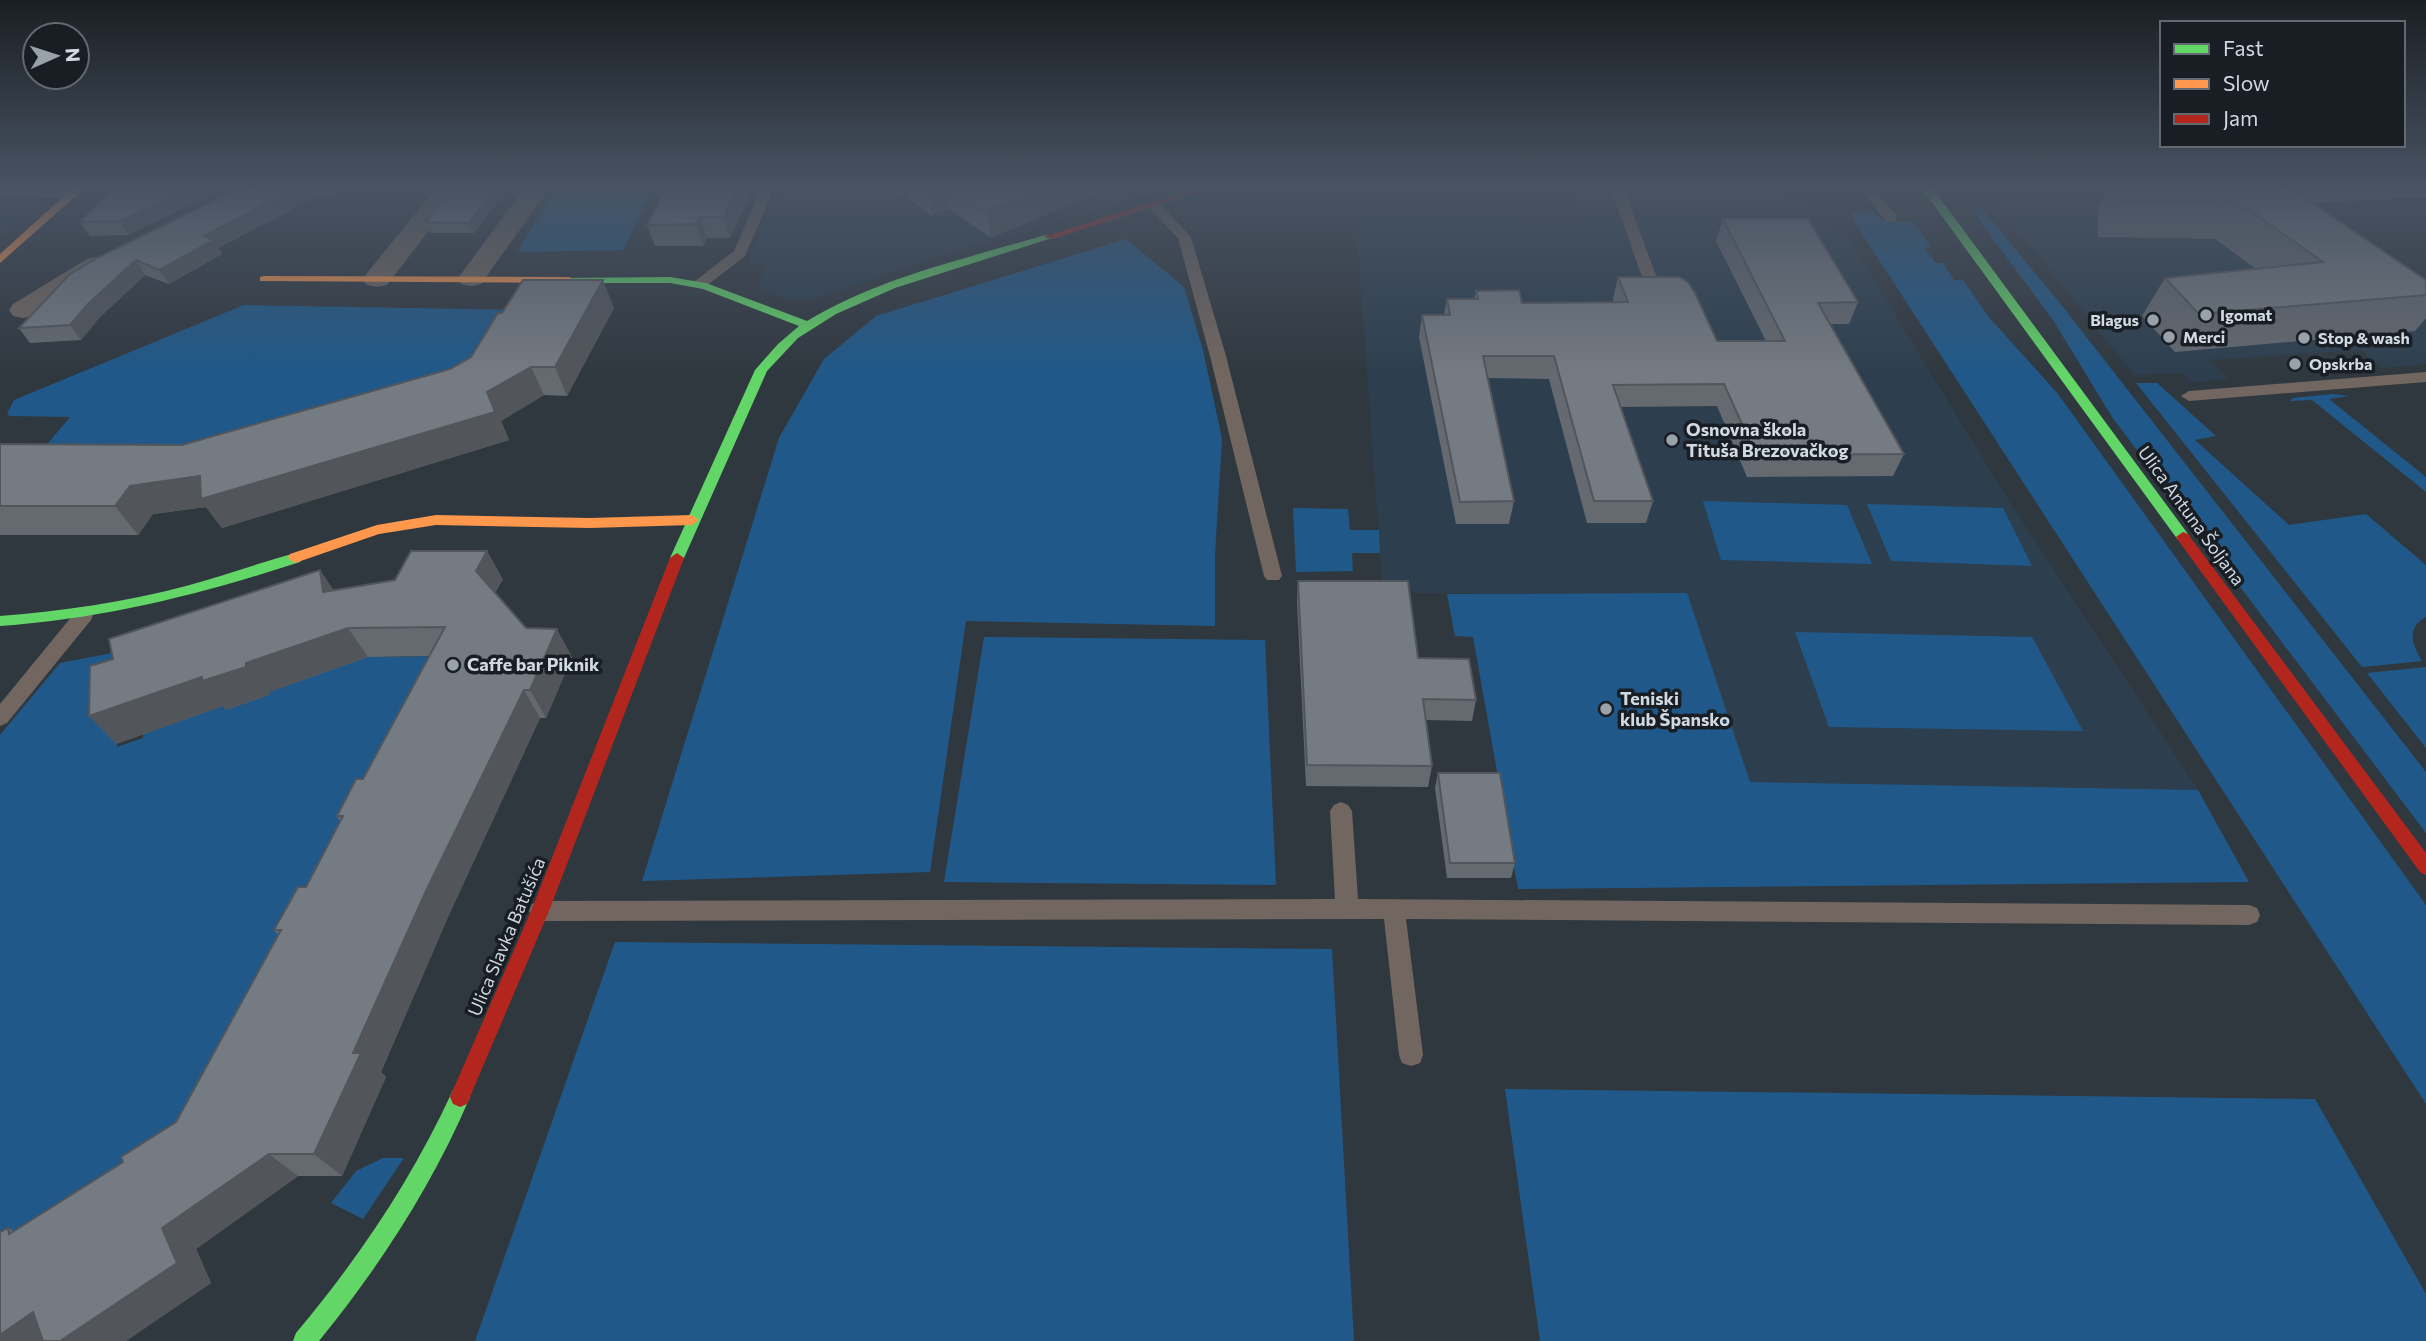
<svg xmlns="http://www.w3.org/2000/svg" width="2426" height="1341" viewBox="0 0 2426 1341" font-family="Commissioner,sans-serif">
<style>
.built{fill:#2d3f4f}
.green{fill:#205989}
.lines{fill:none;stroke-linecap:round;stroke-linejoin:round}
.lane{fill:#726760;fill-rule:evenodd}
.street{fill:#726760;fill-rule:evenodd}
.fast{fill:#63d668;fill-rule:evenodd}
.slow{fill:#ff974d;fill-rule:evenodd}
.jam{fill:#b3261e;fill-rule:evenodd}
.wall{fill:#656a70}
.shaded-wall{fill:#52565b}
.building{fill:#757b82;stroke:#52565b;stroke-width:2}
.poi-dot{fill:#99a1a9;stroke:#181e24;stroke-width:2.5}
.labels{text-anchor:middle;stroke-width:7;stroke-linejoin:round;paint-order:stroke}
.far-poi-label{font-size:16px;font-weight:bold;fill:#d1d9e2;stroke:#181e24;text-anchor:start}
.poi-label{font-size:18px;font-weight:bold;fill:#d1d9e2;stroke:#181e24;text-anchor:start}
.street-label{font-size:18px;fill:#d1d9e2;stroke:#181e24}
</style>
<rect width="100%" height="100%" fill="#30383f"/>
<path class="built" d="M0 186H59L0 236Z
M780 186H1148L1157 192 912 265 823 297 794 301 758 289 765 266 748 262Z
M1569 186H1782L1850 241 2007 498 2198 790 1750 782 1686 593H1383L1355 208 1575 219Z
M2247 196 2426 320V364L2382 368 2361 350 2209 360 2229 379 2192 382 2183 373 2134 375 1998 206 2012 198Z"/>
<path class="green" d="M556 186H654L623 250 518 252Z
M1981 207 2063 307 2426 772V833L2112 417 2053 320 1979 220 1975 209Z
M1850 212H1873L1885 221 1913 222 1931 247 1924 248 1936 263H1943L1954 280H1963L1988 316 2058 394 2426 905V1104L1857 226Z
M1126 239 1184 287 1203 350 1222 439 1215 554V626L966 621 930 872 642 881 779 438 824 359 876 316Z
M244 305 522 310 467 389 248 458 23 473 70 417 10 416 7 414 14 400Z
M2136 383H2157L2216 436 2195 440 2289 525 2366 514 2426 565V617C2406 627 2412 645 2422 661L2362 667Z
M2333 394 2349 396 2329 399 2426 477V492L2312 400 2290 401 2293 398Z
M1703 501 1847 505 1872 564 1721 560Z
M1867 504 2003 508 2032 566 1891 561Z
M1293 508 1348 509 1350 530H1379L1380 553H1352L1353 571 1296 572Z
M1687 593 1750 782 2198 790 2249 882 1518 889 1473 637 1455 636 1447 594Z
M1795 632 2032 637 2083 731 1829 727Z
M984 637 1265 640 1276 885 944 882Z
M138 648 116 695 117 747 143 738V734L226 705 227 709 268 695 269 692 372 653 386 657 438 656 248 1080 0 1269V735L60 663Z
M2426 667V748L2367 673Z
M615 942 1332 949 1354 1341H475Z
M1505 1089 2315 1099 2426 1294V1341H1540Z
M383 1158H404L363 1219 331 1203 356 1171Z"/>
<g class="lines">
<path class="lane" d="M762 186H775L745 256 705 287H695V281L734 251Z
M1610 186H1623L1655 273 1659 279 1676 286V292C1661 295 1649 285 1641 274Z
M1858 186H1871L1896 215V221H1886Z
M0 188 74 190 81 194 74 198 0 196Z
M1154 202 1159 203 1191 237 1226 356 1282 576 1279 580H1267L1264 576 1210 356 1178 238 1147 206Z
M2426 372V382L2189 401 2181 396 2189 391Z
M84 608 91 610 93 615 91 620 7 723 0 726V704L77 610Z
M1341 802 1348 805 1352 811 1358 899 2249 905 2257 908 2260 915 2257 922 2249 925 1406 919 1423 1055 1420 1063 1411 1066 1402 1063 1399 1055 1384 919 540 921 532 918 529 911 532 904 540 901 1335 899 1330 811 1334 805Z"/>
<path class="street" d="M438 186H463L387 285 377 287 367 285 363 279 367 273Z
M526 186H551L481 284 471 286 461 284 458 278Z
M2349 186H2426V197L2286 204 2277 202 2274 197 2277 192 2286 190Z
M96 257 105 259 109 265 105 271 33 316 23 318 13 316 9 310 13 304 87 259Z"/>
<path class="fast" d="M1920 186H1931L2188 534 2190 537 2188 540H2178Z
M1045 235 1055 237 895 288 836 314 798 338 767 371 684 558 677 563 672 562 670 558 755 370 778 344 799 326 703 289 670 283H569L563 280 565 278 670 277 706 283 807 321C880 277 965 259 1045 235Z
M295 553 302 558 300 562C202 594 104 619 0 626V616C63 611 125 602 186 586 223 576 259 563 295 553Z
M460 1087 467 1090 470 1097C432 1186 380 1266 319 1341H293L296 1333C359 1258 412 1179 453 1090Z"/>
<path class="slow" d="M75 186H87L0 263V254Z
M264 276 569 277 575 280 569 283 260 281V277Z
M436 515 590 518 692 515 699 520 692 525 590 528 436 525 379 534 295 563 288 558 290 554 377 525Z"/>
<path class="jam" d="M1201 186H1218L1053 239 1043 237Z
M2183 532 2188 534 2426 853V875L2420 872 2178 540 2176 537Z
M677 553 684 558 549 911 467 1104 460 1107 453 1104 450 1097 531 911 670 558Z"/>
</g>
<path class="wall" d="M116 186 129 235 90 236 80 222Z
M244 186H347L332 196 321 194 218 248 222 254 169 284 145 275 99 318 81 340 30 343 19 328Z
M454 186H506L507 189 474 233H431L425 222Z
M667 186H753L730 238H707L703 246H655L647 225Z
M891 186H1113L991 238 950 209 932 216Z
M2111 186H2287L2426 280V318L2415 331 2175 352 2142 316 2165 278 2256 269 2215 239 2098 237V209Z
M1723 219 1858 302 1849 324H1830L1904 454 1893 476 1747 477 1717 406 1620 407 1653 501 1646 523H1587L1549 379 1488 378 1514 501 1509 524H1456L1419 337 1422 315H1444L1447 299H1474L1476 291 1522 303 1614 302 1613 299 1618 277 1717 341H1766L1716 241Z
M614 308 567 396 544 395 501 421 509 440 222 528 206 507 153 514 138 535H0V444L182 445 450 369 471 357Z
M503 579 495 593 526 628 572 657 546 718H540L448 917 381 1072 386 1077 342 1176H298L196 1249 211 1283 126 1341H0L8 1228 14 1231 123 1162 176 1122 278 935 274 930 306 887 340 821 337 816 363 779 429 656 368 657 269 692V695L226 710 223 706 116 744 334 590Z
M1298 581 1418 658 1476 700 1472 721 1426 720 1432 766 1428 787 1306 786 1297 602Z
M1438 773 1515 863 1511 878H1447L1435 788Z"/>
<path class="shaded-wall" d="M192 186H230L129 235 120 221Z
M300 186H317L321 194 218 248 222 254 169 284 159 270 204 236Z
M327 186H347L332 196Z
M497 186H506L507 189 474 233 469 223Z
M737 186H753L730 238 724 217Z
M935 186H946L950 209 932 216 928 189Z
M1045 186H1113L991 238 987 211Z
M700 217 707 238 703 246 696 224Z
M136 260 145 275 99 318 81 340 70 325 88 304Z
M603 280 614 308 567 396 555 367Z
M531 367 544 395 501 421 509 440 222 528 206 507 153 514 138 535 115 506 130 486 487 392Z
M487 551 503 579 492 599 476 571Z
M320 570 340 599 323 592Z
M348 628 368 657 269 692V695L226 710 223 706 116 744 89 716Z
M557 629 572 657 546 718 530 690Z
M524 690 540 718 448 917 381 1072 386 1077 342 1176 314 1154 353 1053 426 891Z
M269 1154 298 1176 196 1249 211 1283 126 1341H60L162 1228Z
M33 1312 59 1341H0V1335Z"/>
<path class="building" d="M116 186H192L120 221 80 222Z
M244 186H300L204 236 213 240 159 270 136 260 88 304 70 325 19 328 70 274 99 257Z
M454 186H497L469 223 425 222Z
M667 186H737L724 217H700L696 224 647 225Z
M952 186H1045L987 211Z
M2118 186H2287L2426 280V295L2199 314 2165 278 2323 262 2238 202 2118 200Z
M1723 219H1808L1858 302 1818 303 1904 454 1756 455 1724 384 1613 385 1653 501H1594L1554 356H1483L1514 501 1460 502 1422 315H1450L1447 299H1478L1476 291 1519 290 1522 303 1628 302 1618 277H1679L1688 282 1695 293 1717 341H1785Z
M523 280H603L555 367H531L487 392 495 412 201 499 200 476 130 486 115 506H0V444L182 445 450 369 471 357 498 313H502Z
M411 551H487L476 571 526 628 557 629 530 690H524L426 891 353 1053H361L314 1154H269L162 1228 177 1263 60 1341H43L33 1312 0 1335V1232L8 1228 9 1234 123 1162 121 1157 176 1122 281 930H274L298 887H306L343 816H337L356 779H363L445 627 348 628 246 663V667L202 681V677L89 716 90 666 113 659 109 639 320 570 323 592 395 580Z
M1298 581H1408L1418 658 1469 659 1476 700 1423 699 1432 766 1307 765Z
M1438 773H1500L1515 863H1450Z"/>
<linearGradient id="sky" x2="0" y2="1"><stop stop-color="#1a1f23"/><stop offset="0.5" stop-color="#485363"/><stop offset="1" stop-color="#485363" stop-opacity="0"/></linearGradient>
<rect width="2426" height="374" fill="url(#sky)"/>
<g class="poi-dot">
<circle cx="2206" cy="315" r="7"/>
<circle cx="2153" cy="320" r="7"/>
<circle cx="2169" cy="337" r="7"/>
<circle cx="2304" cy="338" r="7"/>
<circle cx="2295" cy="364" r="7"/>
<circle cx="1672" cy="440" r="7"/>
<circle cx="453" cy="665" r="7"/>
<circle cx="1606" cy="709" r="7"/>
</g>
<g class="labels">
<g class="far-poi-label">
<text x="2220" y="321">Igomat</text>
<text x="2139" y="326" text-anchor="end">Blagus</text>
<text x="2183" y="343">Merci</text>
<text x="2318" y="344">Stop &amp; wash</text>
<text x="2309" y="370">Opskrba</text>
</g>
<g class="poi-label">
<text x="1686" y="436">Osnovna škola<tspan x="1686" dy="21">Tituša Brezovačkog</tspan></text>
<text x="467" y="671">Caffe bar Piknik</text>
<text x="1620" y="705">Teniski<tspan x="1620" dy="21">klub Špansko</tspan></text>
</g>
<g class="street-label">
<text transform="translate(2191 516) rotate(54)" y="6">Ulica Antuna Šoljana</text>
<text transform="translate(507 937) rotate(-67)" y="6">Ulica Slavka Batušića</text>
</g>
</g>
<rect x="2160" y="21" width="245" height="126" fill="#181e24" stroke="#626970" stroke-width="2"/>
<rect x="2174" y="44" width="35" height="10" fill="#63d668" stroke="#626970" stroke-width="2"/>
<text x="2223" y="56" font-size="21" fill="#d1d9e2">Fast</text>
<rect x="2174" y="79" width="35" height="10" fill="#ff974d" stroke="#626970" stroke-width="2"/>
<text x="2223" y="91" font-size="21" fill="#d1d9e2">Slow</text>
<rect x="2174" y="114" width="35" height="10" fill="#b3261e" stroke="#626970" stroke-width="2"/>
<text x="2223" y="126" font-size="21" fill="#d1d9e2">Jam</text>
<g transform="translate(56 56) rotate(87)"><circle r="33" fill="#181e24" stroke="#626970" stroke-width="2"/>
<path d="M0-5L12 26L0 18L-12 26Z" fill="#99a1a9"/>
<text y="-10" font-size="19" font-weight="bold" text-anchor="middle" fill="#d1d9e2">N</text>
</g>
</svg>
